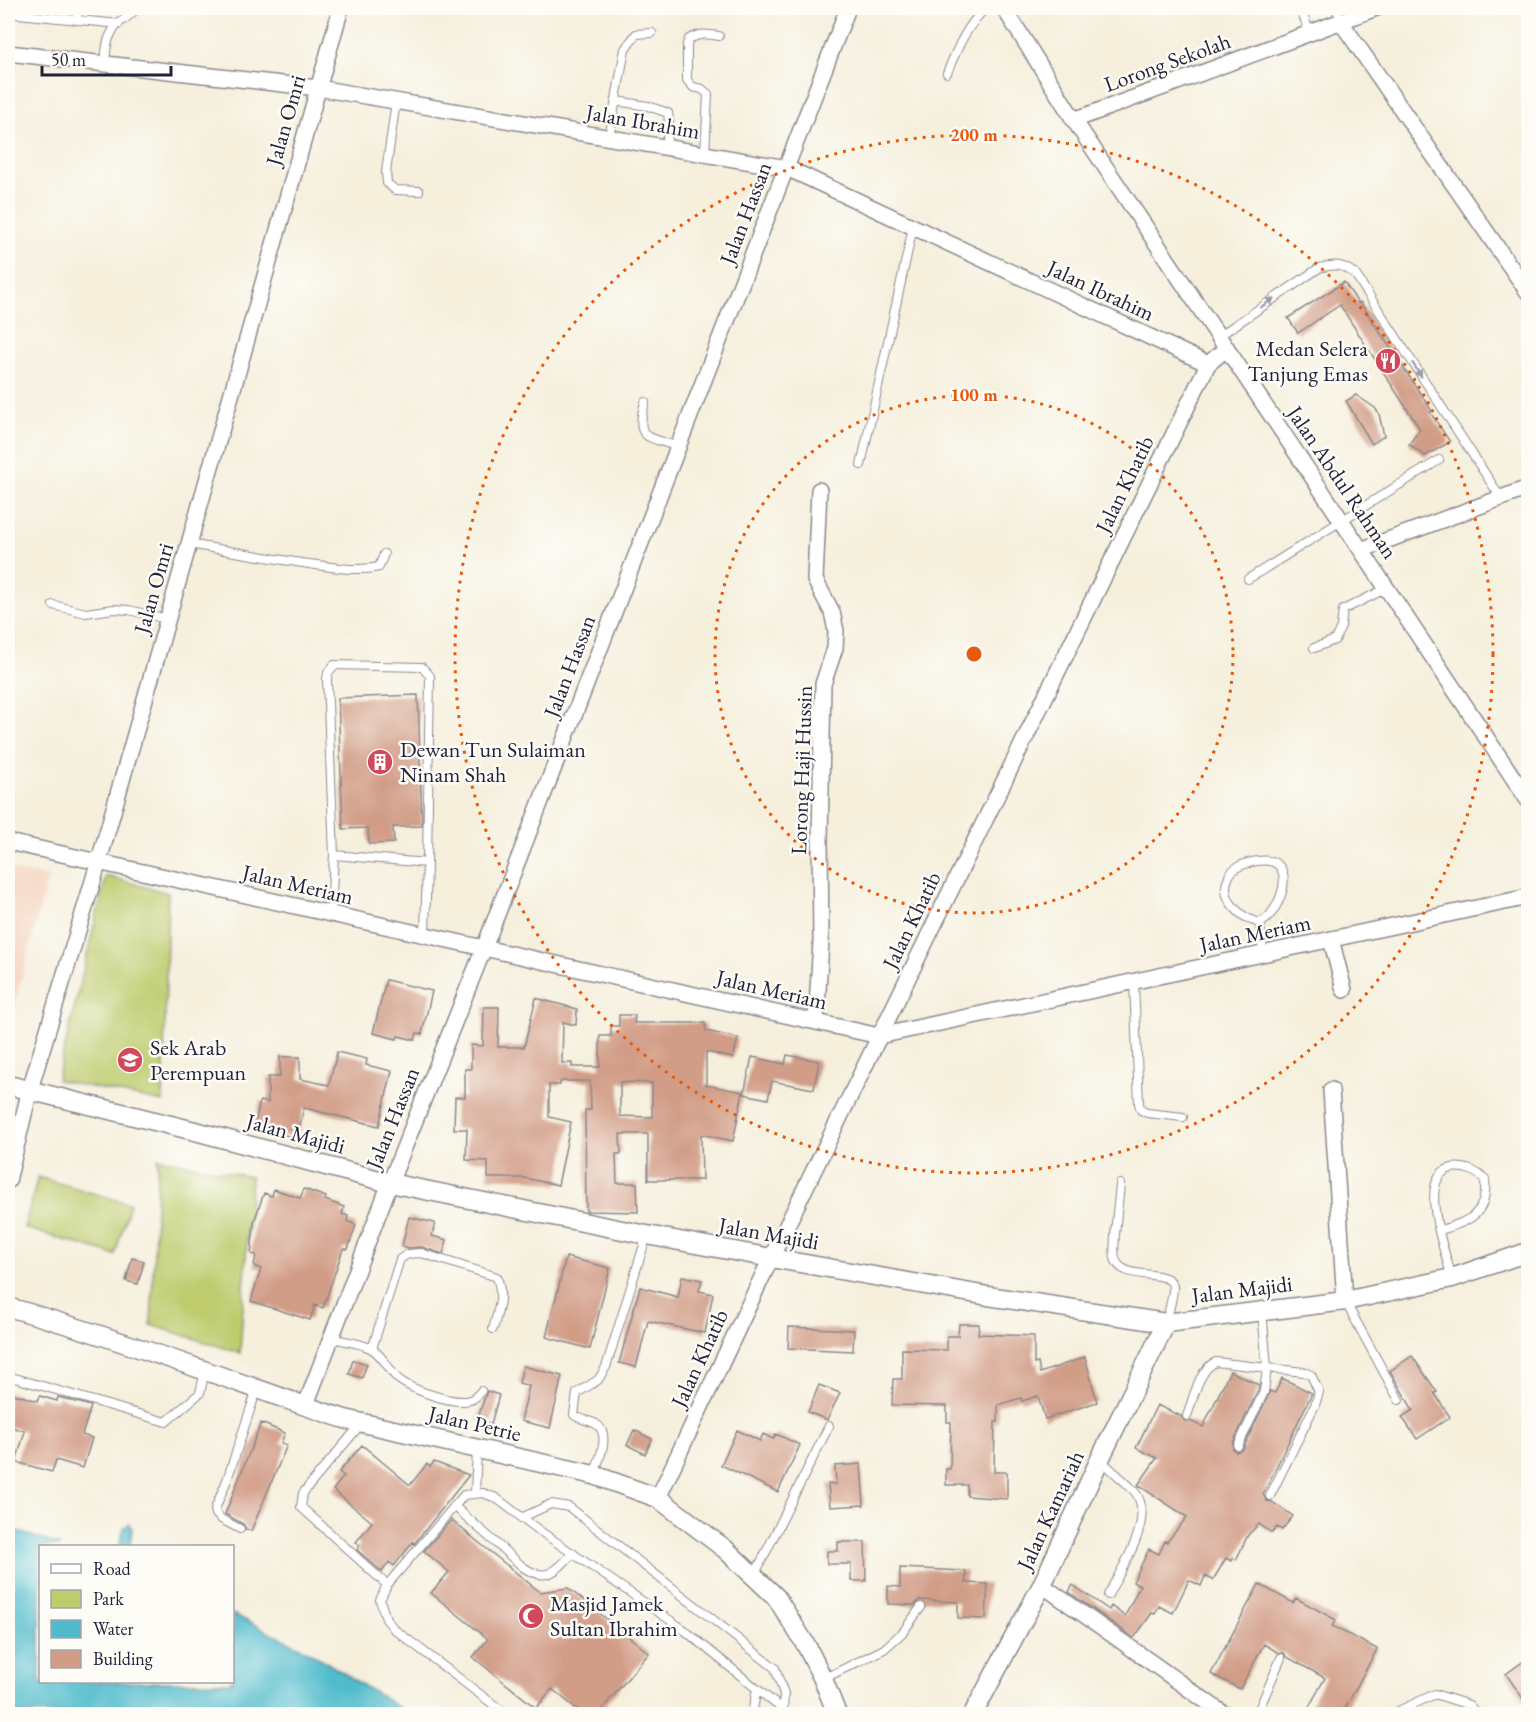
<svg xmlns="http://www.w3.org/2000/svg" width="1536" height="1722" viewBox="0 0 1536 1722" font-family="'EB Garamond',serif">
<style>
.built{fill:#f4d3c0}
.green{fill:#becc6e;stroke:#707754;stroke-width:1.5}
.water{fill:#50bbcc;stroke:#396e84;stroke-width:1.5}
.building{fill:#d29d87;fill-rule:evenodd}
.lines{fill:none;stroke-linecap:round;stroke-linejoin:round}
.service-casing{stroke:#8c888c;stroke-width:10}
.minor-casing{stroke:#8c888c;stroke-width:18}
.tertiary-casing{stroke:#8c888c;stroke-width:21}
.service{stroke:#fff;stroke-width:8}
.minor{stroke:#fff;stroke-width:15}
.tertiary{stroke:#fff;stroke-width:18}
.oneway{fill:#9c9ca7}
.ring{fill:none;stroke:#e8590c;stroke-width:3;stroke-dasharray:3 6}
.labels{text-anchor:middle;stroke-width:5;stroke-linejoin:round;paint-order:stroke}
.street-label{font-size:22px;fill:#22223b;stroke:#fdfcf7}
.poi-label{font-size:22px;fill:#22223b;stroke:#fdfcf7;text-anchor:start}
.centre{fill:#e8590c;stroke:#fdfcf7;stroke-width:3}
.ring-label{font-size:18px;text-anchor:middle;font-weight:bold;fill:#e8590c;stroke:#fdfcf7;stroke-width:5;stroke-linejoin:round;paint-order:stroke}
</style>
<rect width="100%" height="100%" fill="#fdfcf7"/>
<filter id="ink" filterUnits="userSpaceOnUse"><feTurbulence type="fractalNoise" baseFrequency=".0167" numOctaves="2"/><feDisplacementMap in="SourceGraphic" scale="12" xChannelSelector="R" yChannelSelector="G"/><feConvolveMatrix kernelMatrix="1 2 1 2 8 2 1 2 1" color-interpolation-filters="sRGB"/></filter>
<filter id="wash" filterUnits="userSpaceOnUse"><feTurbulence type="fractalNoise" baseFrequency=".008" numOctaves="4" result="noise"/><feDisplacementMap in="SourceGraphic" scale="24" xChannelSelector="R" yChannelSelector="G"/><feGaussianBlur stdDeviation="1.35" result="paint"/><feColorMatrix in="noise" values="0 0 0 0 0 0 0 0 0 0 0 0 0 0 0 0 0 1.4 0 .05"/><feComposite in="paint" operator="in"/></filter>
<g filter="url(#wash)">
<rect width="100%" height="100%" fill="#f5efdc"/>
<path class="built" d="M8 869 48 877 8 1028Z"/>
<path class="green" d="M106 876 168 893 163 1102 57 1080Z
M158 1158 251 1177 240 1353 151 1325Z
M38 1177 130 1204 115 1255 24 1228Z"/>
<path class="water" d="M129 1524 132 1529 130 1546H119L124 1528Z
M8 1528 61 1546H40V1682H232L233 1614 310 1652 409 1714H8Z"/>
<g id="blocks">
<path class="building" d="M1344 282 1358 303 1360 302 1432 411 1430 412 1450 442 1425 456 1409 444 1420 429 1340 305 1298 333 1288 318Z
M1356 395 1375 408 1379 414 1384 436 1372 444 1346 401Z
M418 695 422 826 393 827 394 843 369 844 368 828 343 829 338 698Z
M386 980 432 991 422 1034 417 1033 415 1040 398 1036 397 1039 373 1033Z
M536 998 577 1009 576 1025 563 1022 562 1063H572V1067H600V1036H611V1026H619V1015H635L634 1023H705L706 1031 738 1038 733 1058 706 1052V1085L743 1092 733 1141 701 1134 702 1180H648V1134H620L621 1154H616L617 1183H637L638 1212 586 1211 585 1110H591L590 1081H563L560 1082V1085H549V1117L571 1122 558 1185 524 1178H488V1161L466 1160 467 1129H454L455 1097H465V1069H471V1045L483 1046 484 1007H499L498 1047H524ZM620 1082 652 1083V1117L620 1116Z
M337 1052 367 1059 366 1065 392 1071 379 1126 304 1108 297 1138 254 1128 260 1101 268 1103V1077H280V1057H300V1079L329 1085Z
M787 1055 819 1061 814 1089 772 1081 768 1099 744 1094 752 1057 785 1064Z
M274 1189 300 1198 304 1189 326 1197 325 1200 344 1207 342 1214 348 1216 347 1221 356 1225 348 1249H343L323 1308 315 1305 310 1320 251 1301 261 1269 254 1266 256 1255 251 1254 254 1222 264 1193 272 1196Z
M409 1217 435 1223 432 1236 447 1240 443 1254 422 1247 409 1248 402 1246Z
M566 1257 610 1268 590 1349 546 1337Z
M132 1258 144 1261 138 1284 126 1281Z
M682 1276 702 1280 699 1291 713 1294 705 1333 648 1321 636 1367 619 1363 640 1287 678 1297Z
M959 1324H979L978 1334 1034 1336V1364L1038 1363 1040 1373 1085 1357 1097 1402 1045 1419 1038 1396 1022 1401 1021 1398 998 1405V1422H995L994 1472H1007V1499L967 1496V1485H946V1469H950L951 1422H947V1406L892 1405 893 1379H902V1349L947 1350V1336H958Z
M789 1327 854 1330 853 1351 788 1348Z
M1412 1356 1437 1392 1434 1393 1450 1417 1417 1439 1402 1417 1413 1410 1390 1371Z
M353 1360 367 1364 362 1378 349 1374Z
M523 1366 562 1376 550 1428 521 1421 529 1386 519 1383Z
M1230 1371 1259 1385 1258 1390 1233 1443V1449L1236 1452 1243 1449 1270 1391 1275 1393 1282 1378 1312 1393 1263 1495 1267 1501 1272 1502 1293 1516 1282 1530 1277 1527 1272 1533 1259 1524 1248 1535 1236 1560 1233 1558 1232 1561 1226 1558 1213 1580 1205 1576 1201 1586 1189 1580 1173 1613 1159 1606 1155 1614 1152 1613 1134 1638 1069 1592 1073 1585 1109 1610 1111 1606 1125 1616 1140 1585 1133 1582 1149 1549 1159 1554 1165 1541 1167 1542 1187 1517 1138 1485 1157 1458 1136 1448 1157 1405 1181 1416 1185 1421H1190L1203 1427Z
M819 1385 840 1393 827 1420 808 1412Z
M487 1391 499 1395 491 1424 477 1420Z
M8 1392 38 1401 40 1396 57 1401 58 1397 91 1406 82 1435 92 1438 83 1468 56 1460 52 1472 16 1462 25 1431 8 1426Z
M261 1423 285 1433 281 1443 287 1445 251 1531 246 1529 243 1524 225 1514Z
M634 1430 652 1439 645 1454 627 1445Z
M737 1430 760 1441 763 1434 773 1439 776 1434 800 1445 778 1492 721 1465Z
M362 1445 410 1485 427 1464 430 1467 434 1462 469 1475 414 1544 413 1542 394 1566 389 1562 382 1572 357 1550 360 1545 356 1542 372 1522 333 1490 344 1476 339 1472Z
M861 1464 864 1505 830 1507 828 1484H836L835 1466Z
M451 1520 540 1592 568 1588 649 1653 598 1714H583L552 1689 536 1708 473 1657 488 1639 431 1593 449 1572 424 1551Z
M838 1542H865L866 1581H851V1564H827V1551H838Z
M900 1568 966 1571V1583L988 1584 986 1619 958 1618V1602L919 1600 915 1605 888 1604V1586L900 1587Z
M1259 1584 1293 1603 1296 1598 1336 1620 1332 1626 1377 1649 1342 1714H1305L1325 1678 1287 1657 1284 1653H1279L1264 1644 1240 1689 1211 1674Z
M1528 1658V1706L1506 1674Z"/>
</g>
</g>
<g filter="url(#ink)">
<use href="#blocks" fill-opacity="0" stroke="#8c888c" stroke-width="1.5"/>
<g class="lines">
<g class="service-casing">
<path id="service" d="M1300 8 1310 33
M1335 8 1343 21
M8 13 119 24
M77 20 78 8
M105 65C106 49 106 37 118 24 124 18 132 16 136 8
M947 73C957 49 966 26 986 8
M396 101 386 172 387 183 395 190 419 191
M616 101 648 106 668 113 669 123 666 147
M609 138 625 49 636 34 652 33
M705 154 708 94 702 89 693 87 687 80V44L689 39C700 33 707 34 719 36
M1219 336 1319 268C1335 264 1342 264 1355 274L1501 498
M645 402C635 440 645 435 678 447
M861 465 913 227
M189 544C229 551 269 558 309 564 332 567 356 572 379 567L384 554
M1248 579 1439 460
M53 605 86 613 114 609 129 610 167 619
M1314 648 1335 640 1341 627 1343 610 1387 588
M334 855 327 679 328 673 334 665 422 667 430 676 427 863
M331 914 334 855 427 863 425 935
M1260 923C1240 918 1218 898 1229 876 1233 867 1243 864 1252 862 1305 850 1280 915 1260 923L1263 954
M1134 982 1139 1104 1141 1110 1147 1113 1183 1117
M1120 1184C1119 1199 1112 1247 1115 1258 1121 1283 1169 1267 1173 1286 1174 1294 1168 1314 1166 1323
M1440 1230C1469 1222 1488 1214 1485 1180 1477 1171 1464 1166 1452 1168 1415 1175 1446 1254 1452 1278
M1345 1301 1399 1400
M1528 1332V1347
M332 1338C342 1341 363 1343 372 1349 383 1356 388 1368 396 1377 408 1389 454 1405 470 1400 475 1399 477 1395 481 1391
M372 1349 400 1259 408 1254 421 1253 497 1277C504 1296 498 1311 493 1329
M8 1376 166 1422 200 1393 205 1371
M1187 1416C1193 1400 1199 1368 1216 1362L1267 1368 1262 1311
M361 1424 303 1493 301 1507 387 1585
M1238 1446 1264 1392 1267 1368 1304 1372 1311 1375 1319 1392 1315 1405 1270 1496
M1101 1460C1112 1471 1125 1481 1135 1492 1156 1519 1121 1569 1108 1595
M594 1475C598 1461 612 1434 596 1424 589 1420 581 1420 574 1415L577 1393 598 1380 606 1367 647 1235
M475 1494 477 1448
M454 1506 523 1567C547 1583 556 1571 573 1553
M521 1518 551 1504 569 1507 775 1668 784 1694 783 1710
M240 1529 221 1519 216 1514 215 1509 227 1480 257 1389
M754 1576 829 1426
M823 1679 884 1649 903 1632 921 1607
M506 1714 394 1629 386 1619 380 1600 387 1585 464 1495 483 1493 496 1498 540 1531 683 1629 783 1710 785 1714
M752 1714 757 1689
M1257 1714 1281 1658
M1392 1714 1435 1694 1469 1705 1477 1714"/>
</g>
<g class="minor-casing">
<path id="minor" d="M1004 8 1074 120 1528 800
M1341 22 1528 292
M8 53 318 88 787 168 1208 364 1227 348
M1074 120 1310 33 1376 8
M1361 550 1528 488
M8 842 879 1036 1528 897
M1331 939 1344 990
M816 1022 821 942 820 840 823 684 835 648 836 631 832 612 815 580 819 490
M1331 1090 1345 1301
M8 1181 30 1089 99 861 341 8
M305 1407 390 1183 484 948 848 8
M658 1498 771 1258 1208 364
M1042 1585 1224 1714"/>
</g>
<g class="tertiary-casing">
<path id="tertiary" d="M8 1085 199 1132 390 1183 647 1235 771 1258 988 1296 1166 1323 1345 1301 1452 1278 1528 1252
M8 1307C89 1330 169 1358 249 1386 281 1397 312 1409 345 1419L594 1475 658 1498 725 1549 776 1597 806 1645 823 1679 837 1714
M973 1714 1042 1585 1100 1459 1166 1323"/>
</g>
<use href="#service" class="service"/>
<use href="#minor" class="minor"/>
<use href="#tertiary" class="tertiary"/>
</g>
<defs><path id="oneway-solid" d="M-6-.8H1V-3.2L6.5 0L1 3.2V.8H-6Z" transform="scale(1.5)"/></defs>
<g class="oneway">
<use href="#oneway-solid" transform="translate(1267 303) rotate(-34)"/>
<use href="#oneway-solid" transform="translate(1417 370) rotate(57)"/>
</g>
</g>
<g class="ring">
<circle cx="974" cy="654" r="259"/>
<circle cx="974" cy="654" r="519"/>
</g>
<defs>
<g id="restaurant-disc" transform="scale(1.35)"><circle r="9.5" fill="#d1495b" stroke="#fdfcf7"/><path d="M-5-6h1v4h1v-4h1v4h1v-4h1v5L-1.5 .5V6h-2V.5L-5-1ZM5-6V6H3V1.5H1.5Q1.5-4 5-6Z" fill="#fff"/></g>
<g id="building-disc" transform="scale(1.35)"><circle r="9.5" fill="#d1495b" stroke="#fdfcf7"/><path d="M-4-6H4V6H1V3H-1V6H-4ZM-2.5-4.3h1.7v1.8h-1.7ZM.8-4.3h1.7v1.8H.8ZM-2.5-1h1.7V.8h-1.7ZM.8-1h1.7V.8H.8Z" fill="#fff"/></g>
<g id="school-disc" transform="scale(1.35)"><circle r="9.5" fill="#d1495b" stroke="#fdfcf7"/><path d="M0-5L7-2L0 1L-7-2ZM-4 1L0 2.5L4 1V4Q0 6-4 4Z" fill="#fff"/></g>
<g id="mosque-disc" transform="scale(1.35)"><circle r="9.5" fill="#d1495b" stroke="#fdfcf7"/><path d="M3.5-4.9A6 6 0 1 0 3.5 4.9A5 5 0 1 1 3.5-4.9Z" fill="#fff"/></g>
</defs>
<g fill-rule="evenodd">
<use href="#restaurant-disc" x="1388" y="361"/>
<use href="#building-disc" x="380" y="762"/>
<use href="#school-disc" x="130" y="1060"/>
<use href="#mosque-disc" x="531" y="1616"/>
</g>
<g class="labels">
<g class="street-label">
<text transform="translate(1167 62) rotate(-20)" y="8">Lorong Sekolah</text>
<text transform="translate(285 120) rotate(-74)" y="8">Jalan Omri</text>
<text transform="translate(643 121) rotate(10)" y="8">Jalan Ibrahim</text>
<text transform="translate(745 213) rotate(-69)" y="8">Jalan Hassan</text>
<text transform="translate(1101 290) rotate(25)" y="8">Jalan Ibrahim</text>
<text transform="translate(1343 482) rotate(56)" y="8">Jalan Abdul Rahman</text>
<text transform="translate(1124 484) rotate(-64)" y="8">Jalan Khatib</text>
<text transform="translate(153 588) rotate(-74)" y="8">Jalan Omri</text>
<text transform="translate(569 666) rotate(-69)" y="8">Jalan Hassan</text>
<text transform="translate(801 770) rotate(-88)" y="8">Lorong Haji Hussin</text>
<text transform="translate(298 884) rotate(13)" y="8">Jalan Meriam</text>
<text transform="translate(911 920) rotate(-64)" y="8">Jalan Khatib</text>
<text transform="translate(1255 933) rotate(-12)" y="8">Jalan Meriam</text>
<text transform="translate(772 989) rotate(13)" y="8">Jalan Meriam</text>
<text transform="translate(392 1118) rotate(-68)" y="8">Jalan Hassan</text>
<text transform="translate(296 1133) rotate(15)" y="8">Jalan Majidi</text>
<text transform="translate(769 1233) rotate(10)" y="8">Jalan Majidi</text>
<text transform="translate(1242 1289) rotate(-7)" y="8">Jalan Majidi</text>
<text transform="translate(699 1358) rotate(-65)" y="8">Jalan Khatib</text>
<text transform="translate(475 1423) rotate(13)" y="8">Jalan Petrie</text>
<text transform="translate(1050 1510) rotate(-65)" y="8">Jalan Kamariah</text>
</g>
<g class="poi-label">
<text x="1368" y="356" text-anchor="end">Medan Selera<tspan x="1368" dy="25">Tanjung Emas</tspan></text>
<text x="400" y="757">Dewan Tun Sulaiman<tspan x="400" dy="25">Ninam Shah</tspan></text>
<text x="150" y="1055">Sek Arab<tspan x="150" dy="25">Perempuan</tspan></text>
<text x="550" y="1611">Masjid Jamek<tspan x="550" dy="25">Sultan Ibrahim</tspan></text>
</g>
</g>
<circle cx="974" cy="654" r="9" class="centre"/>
<g class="ring-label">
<text x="974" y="141">200 m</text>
<text x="974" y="401">100 m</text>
</g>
<rect width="1536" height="1722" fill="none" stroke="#fdfcf7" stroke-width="30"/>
<rect x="39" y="1545" width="195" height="138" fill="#fdfcf7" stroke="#a5a5ac" stroke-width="1.5"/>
<rect x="51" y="1564" width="30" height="9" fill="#ffffff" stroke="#a5a5ac" stroke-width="1.5"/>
<text x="93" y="1575" font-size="18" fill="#22223b">Road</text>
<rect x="51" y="1590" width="30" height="18" fill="#becc6e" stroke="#a5a5ac" stroke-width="1.5"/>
<text x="93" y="1605" font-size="18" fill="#22223b">Park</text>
<rect x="51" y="1620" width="30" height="18" fill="#50bbcc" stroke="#a5a5ac" stroke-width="1.5"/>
<text x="93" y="1635" font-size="18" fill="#22223b">Water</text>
<rect x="51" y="1650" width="30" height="18" fill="#d29d87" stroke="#a5a5ac" stroke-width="1.5"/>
<text x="93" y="1665" font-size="18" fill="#22223b">Building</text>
<path d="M42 66v9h129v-9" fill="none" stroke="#22223b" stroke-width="3"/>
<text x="51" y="66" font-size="18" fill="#22223b" stroke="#fdfcf7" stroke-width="4.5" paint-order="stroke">50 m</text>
</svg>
